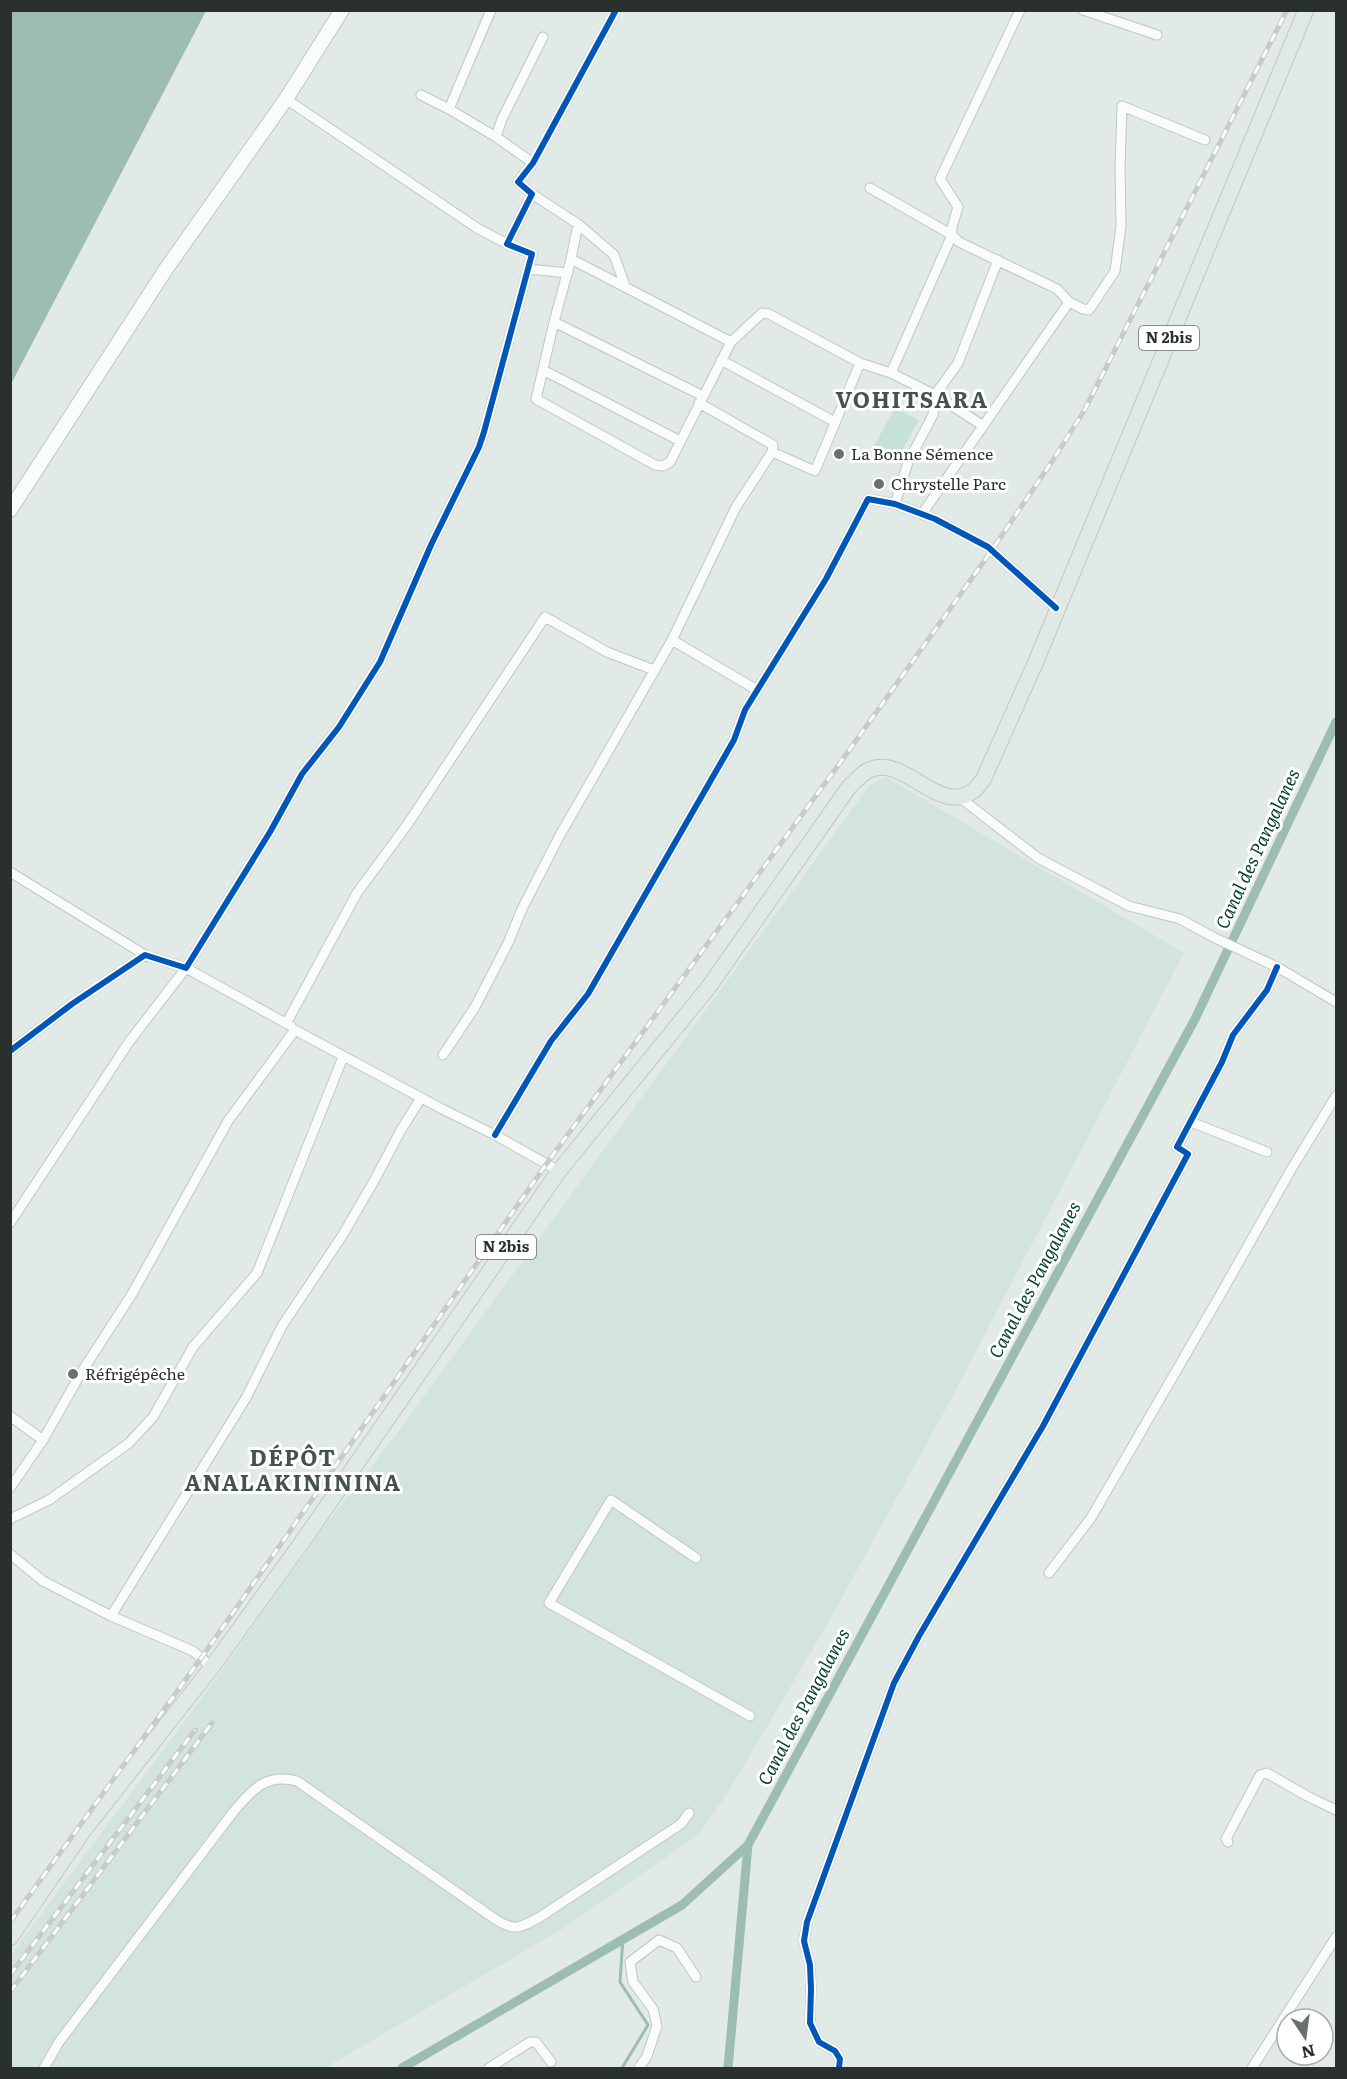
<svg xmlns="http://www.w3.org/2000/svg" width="1347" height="2079" viewBox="0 0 1347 2079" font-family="Literata,serif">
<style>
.built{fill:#d2e4db}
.green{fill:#c6e1d5}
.water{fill:#9dbdb0}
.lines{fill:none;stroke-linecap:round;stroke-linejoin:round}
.stream{stroke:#9dbdb0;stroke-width:3}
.canal{stroke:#9dbdb0;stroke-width:9}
.street-casing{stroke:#bfc7c3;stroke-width:11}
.secondary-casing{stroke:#bfc7c3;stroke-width:16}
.primary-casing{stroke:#c2c6c4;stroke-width:17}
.street{stroke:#fafcfb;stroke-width:9}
.secondary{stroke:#fafcfb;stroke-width:14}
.primary{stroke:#dfeae6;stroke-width:15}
.rail-casing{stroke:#c8cbca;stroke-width:5}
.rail{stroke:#fff;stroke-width:3;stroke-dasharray:9;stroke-linecap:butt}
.cycleway-casing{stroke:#fff;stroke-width:10}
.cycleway{stroke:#0057b8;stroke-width:6}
.poi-dot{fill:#69716e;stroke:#fff;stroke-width:2}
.labels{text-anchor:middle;stroke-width:6;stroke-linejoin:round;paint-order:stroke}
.shield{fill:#fff;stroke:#696e6c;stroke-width:1.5}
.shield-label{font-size:15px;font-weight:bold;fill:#29302d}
.poi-label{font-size:16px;fill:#29302d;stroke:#fff;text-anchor:start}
.water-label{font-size:18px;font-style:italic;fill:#064230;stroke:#fff}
.district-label{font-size:22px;font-weight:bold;letter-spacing:1.5px;fill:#45534d;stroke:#fff}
</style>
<rect width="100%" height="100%" fill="#e1eae6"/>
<path class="built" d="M886 777 1184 953 950 1401 828 1623 727 1794 698 1835 562 1929 325 2068H11L10 1956 201 1699 324 1527 395 1436 869 786Z"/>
<path class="green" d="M895 408 919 420 895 463 871 451Z"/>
<path class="water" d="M11 10 206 11 11 384 10 11Z"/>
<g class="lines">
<path class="stream" d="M622 2068 648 2025 620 1982 623 1937"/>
<path class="canal" d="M402 2068 682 1905 748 1845 1195 1019 1336 722
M728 2068 748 1845"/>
<g class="street-casing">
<path id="street" d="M1083 10 1157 35
M421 95 449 109 496 137 533 163
M286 99 477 228 507 244
M449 109 491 10
M496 137 502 119 543 37
M870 188 952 235 959 242 1057 289 1069 302 922 514
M532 194 578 224 614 255 626 288
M578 224 571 259 554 322 536 399 655 465 663 466 670 462 731 342 762 313 769 314 860 363 891 373 935 395 933 415 908 462 895 504
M571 259 731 342
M528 269 568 273
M1069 302 1083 309 1089 310 1115 271 1121 226 1120 168 1122 106 1205 140
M554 322 703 396
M721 360 835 422
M543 370 680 441
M891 373 952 235V227L958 207 940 179 1020 10
M982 425 935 395 958 363 998 260
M772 452 815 471 860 363
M672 640 757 690
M959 797 1038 858 1129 906 1180 919 1213 937 1277 967 1336 1002
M10 872 145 955
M287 1022 357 893 407 825 545 617 607 652 654 670
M10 1051 72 1004 145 955 186 968 270 832 302 774 339 727 380 662 431 545 479 447 484 432 532 254 507 244 532 194 518 182 533 163 616 10
M443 1055 475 1007 508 943 522 909 560 835 672 640 736 507 772 452 773 445 699 403
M1191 1122 1267 1152
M495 1135 551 1041 588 994 734 740 745 710 826 579 868 499 895 504 935 519 988 547 1056 608
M10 1223 129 1042 186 968 291 1026
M10 1416 43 1440
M10 1488 43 1440 81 1373 132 1294 228 1121 295 1030 442 1109 495 1135 559 1171
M10 1519 49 1500 129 1443 153 1417 193 1347 257 1273 343 1057
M10 1554 43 1581 111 1616 193 1651 212 1667
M696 1558 611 1500 549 1603 750 1716
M1049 1573 1091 1518 1219 1297 1292 1168 1336 1096
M111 1616 246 1398 282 1326 342 1236 374 1181 401 1130 421 1098
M1228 1842 1226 1839 1260 1775 1267 1773 1307 1796 1336 1810
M44 2068 59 2042 234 1811C253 1789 266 1773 297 1781L495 1919C515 1932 520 1928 540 1917L681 1824 689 1813
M489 2068 530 2042H536L551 2062
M639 2068 647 2056 657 2026 653 2009 633 1982 630 1962 659 1940 677 1948 696 1977
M839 2068 840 2059 835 2051 819 2042 810 2023 811 1989 810 1965 804 1941 807 1922 894 1683 919 1636 1043 1426 1188 1154 1177 1147 1222 1062 1233 1035 1267 990 1277 967
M1252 2068 1336 1937"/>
</g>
<g class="secondary-casing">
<path id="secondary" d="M10 510 166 269 286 99 342 10"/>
</g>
<g class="primary-casing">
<path id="primary" d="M10 1938 84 1830 212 1667 305 1538 559 1171 708 988 849 787C855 782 860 775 867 771 903 751 938 817 973 791 977 788 980 783 983 780L1034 666 1306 10"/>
</g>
<use href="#street" class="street"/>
<use href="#secondary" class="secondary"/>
<use href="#primary" class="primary"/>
<g class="rail-casing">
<path id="rail" d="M10 1922 202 1657 547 1163 845 756 992 550 1053 460 1084 411 1287 10
M10 1975 195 1730
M10 1992 212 1723"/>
</g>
<use href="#rail" class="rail"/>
<g class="cycleway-casing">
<path id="cycleway" d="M10 1051 72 1004 145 955 186 968 270 832 302 774 339 727 380 662 431 545 479 447 484 432 532 254 507 244 532 194 518 182 533 163 616 10
M495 1135 551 1041 588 994 734 740 745 710 826 579 868 499 895 504 935 519 988 547 1056 608
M839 2068 840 2059 835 2051 819 2042 810 2023 811 1989 810 1965 804 1941 807 1922 894 1683 919 1636 1043 1426 1188 1154 1177 1147 1222 1062 1233 1035 1267 990 1277 967"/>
</g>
<use href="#cycleway" class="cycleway"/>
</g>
<g class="poi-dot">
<circle cx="839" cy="454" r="6"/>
<circle cx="879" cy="484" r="6"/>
<circle cx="73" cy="1374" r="6"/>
</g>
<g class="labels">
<g class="shield">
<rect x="1139" y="326" width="60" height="24" rx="4.5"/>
<rect x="476" y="1235" width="60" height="24" rx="4.5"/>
</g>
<g class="shield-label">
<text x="1169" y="343">N 2bis</text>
<text x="506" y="1252">N 2bis</text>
</g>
<g class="poi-label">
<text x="851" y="460">La Bonne Sémence</text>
<text x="891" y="490">Chrystelle Parc</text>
<text x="85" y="1380">Réfrigépêche</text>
</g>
<g class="water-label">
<text transform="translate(1258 849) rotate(-65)" y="6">Canal des Pangalanes</text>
<text transform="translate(1035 1280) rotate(-62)" y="6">Canal des Pangalanes</text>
<text transform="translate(804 1707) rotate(-62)" y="6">Canal des Pangalanes</text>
</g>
<g class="district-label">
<text x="912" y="408">VOHITSARA</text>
<text x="293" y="1466">DÉPÔT<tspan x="293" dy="25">ANALAKINININA</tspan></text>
</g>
</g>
<rect width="1347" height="2079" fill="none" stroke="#29302d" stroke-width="24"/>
<g transform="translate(1305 2037) rotate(167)"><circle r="28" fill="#ffffff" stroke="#a9acab" stroke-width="1.5"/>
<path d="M0-4.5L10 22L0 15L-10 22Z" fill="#69716e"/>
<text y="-9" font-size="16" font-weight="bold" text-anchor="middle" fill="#29302d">N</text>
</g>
</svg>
